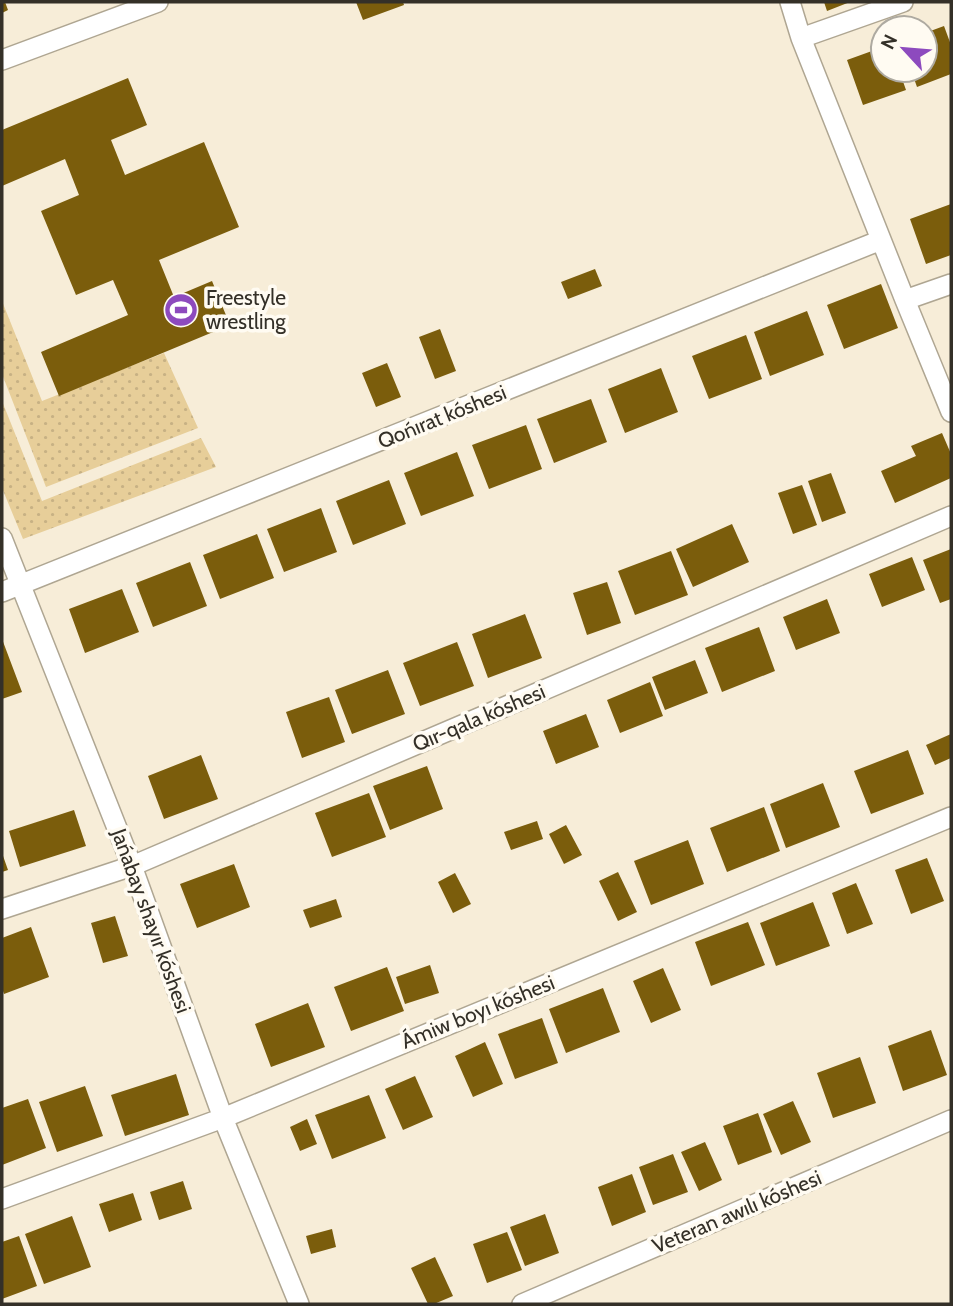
<svg xmlns="http://www.w3.org/2000/svg" width="953" height="1306" viewBox="0 0 953 1306" font-family="Cabin,sans-serif">
<style>
.green{fill:url(#green-dots)}
.building{fill:#7b5d0c}
.lines{fill:none;stroke-linecap:round;stroke-linejoin:round}
.minor-casing{stroke:#afa692;stroke-width:22}
.minor{stroke:#fff;stroke-width:19}
.labels{text-anchor:middle;stroke-width:7;stroke-linejoin:round;paint-order:stroke}
.poi-label{font-size:21px;fill:#343028;stroke:#fffbf2;text-anchor:start}
.street-label{font-size:21px;fill:#343028;stroke:#fffbf2}
</style>
<defs>
<pattern id="green-dots" width="8" height="8" patternUnits="userSpaceOnUse" patternTransform="scale(1.75)"><rect width="8" height="8" fill="#e7ce99"/><path d="M2 2h.1M6 6h.1" fill="none" stroke="#c7b184" stroke-width="1.8" stroke-linecap="round"/></pattern>
</defs>
<rect width="100%" height="100%" fill="#f7edd8"/>
<path class="green" d="M2 301 42 401 164 353 198 428 46 487 2 374Z
M2 401 42 501 201 438 216 467 23 539 2 488Z"/>
<path class="building" d="M2 2H5L8 10 2 13Z
M356 2H403L404 5 363 20Z
M824 2H850L827 11Z
M944 26 951 45V74L917 87 911 70H925V33Z
M883 47V70H899L906 90 863 105 847 60Z
M128 78 147 125 111 140 125 175 204 142 239 227 159 260 174 297 212 281 230 325 59 396 41 352 128 315 113 280 76 295 41 211 79 195 65 159 2 186V130Z
M951 204V255L926 264 910 219Z
M595 269 602 286 568 299 561 282Z
M881 284 898 328 844 349 827 305Z
M807 311 824 355 770 376 754 332Z
M440 329 456 371 435 379 419 337Z
M746 335 762 379 709 399 692 356Z
M387 363 401 397 376 407 362 373Z
M661 368 678 412 625 433 608 389Z
M591 399 607 442 554 463 537 419Z
M526 425 542 469 489 489 472 445Z
M942 433 951 454V478L895 503 881 471 916 456 911 446Z
M457 452 474 496 421 516 404 473Z
M831 473 846 513 822 522 808 481Z
M389 480 406 524 353 545 336 501Z
M802 485 817 525 793 534 778 493Z
M321 508 337 552 284 572 267 529Z
M732 524 749 562 693 587 676 549Z
M257 534 274 578 220 599 203 555Z
M951 549V599L940 603 923 560Z
M671 551 688 595 635 615 618 571Z
M912 557 925 590 882 607 869 574Z
M190 562 207 606 153 627 136 583Z
M607 582 621 623 587 635 573 593Z
M122 589 139 632 85 653 69 609Z
M827 599 840 633 796 650 783 617Z
M525 614 542 658 488 678 472 634Z
M759 627 775 671 722 692 705 648Z
M2 639 22 692 2 699Z
M457 642 474 686 420 706 403 663Z
M695 660 708 693 665 710 652 677Z
M388 670 405 714 352 734 335 690Z
M650 682 663 716 620 733 607 700Z
M329 697 345 742 302 758 286 712Z
M586 714 599 747 556 764 543 731Z
M951 734V758L935 765 926 745Z
M908 750 924 794 871 814 854 771Z
M201 755 218 799 164 819 148 776Z
M427 766 443 809 390 830 373 786Z
M823 783 840 827 786 848 770 804Z
M369 793 386 837 332 857 315 813Z
M764 807 780 851 727 872 710 828Z
M74 810 86 846 20 867 9 831Z
M537 821 543 839 511 850 504 832Z
M566 825 582 855 564 864 549 834Z
M688 840 704 884 651 905 634 861Z
M2 853 8 870 2 872Z
M927 858 944 901 911 914 895 870Z
M234 864 250 907 197 928 180 884Z
M618 872 637 912 618 921 599 881Z
M455 873 471 904 453 913 438 882Z
M856 883 873 924 847 934 832 893Z
M336 899 342 917 310 928 303 910Z
M813 902 830 946 776 966 760 923Z
M115 916 128 956 103 963 91 923Z
M748 922 765 965 711 986 695 942Z
M31 927 49 977 4 994 2 988V938Z
M430 965 439 993 405 1004 396 977Z
M387 967 404 1011 351 1031 334 987Z
M663 968 681 1010 651 1023 633 981Z
M603 988 620 1032 566 1053 549 1009Z
M308 1003 325 1047 271 1067 255 1024Z
M542 1018 558 1063 515 1079 498 1034Z
M931 1030 947 1075 903 1091 888 1046Z
M485 1042 503 1084 473 1097 455 1056Z
M860 1057 876 1103 833 1118 817 1073Z
M176 1074 189 1115 125 1136 111 1095Z
M415 1076 433 1117 403 1130 385 1089Z
M85 1086 103 1136 57 1152 39 1102Z
M369 1095 386 1138 332 1159 315 1115Z
M28 1099 46 1148 2 1165V1108Z
M793 1101 811 1142 781 1155 763 1114Z
M758 1113 772 1152 738 1165 723 1126Z
M307 1119 317 1144 300 1151 290 1127Z
M705 1142 722 1180 699 1191 681 1152Z
M673 1154 688 1192 653 1205 639 1167Z
M632 1174 646 1212 612 1226 598 1187Z
M183 1181 192 1209 159 1220 150 1192Z
M133 1193 142 1220 109 1232 99 1204Z
M545 1214 559 1253 525 1266 510 1227Z
M72 1216 91 1267 44 1284 25 1234Z
M332 1229 336 1247 311 1254 306 1236Z
M507 1232 522 1270 487 1283 473 1244Z
M19 1236 37 1286 2 1299V1242Z
M435 1257 453 1296 434 1304H428L411 1268Z"/>
<g class="lines">
<g class="minor-casing">
<path id="minor" d="M790 2 801 38 905 300 951 412
M801 38 903 2
M2 60 158 2
M905 300 951 284
M2 538 132 866 223 1118 299 1304
M2 592 881 240
M2 909 132 866 951 516
M2 1199 223 1118 951 817
M522 1304 951 1120"/>
</g>
<use href="#minor" class="minor"/>
</g>
<defs>
<g id="stadium-disc" transform="scale(1.75)"><circle r="9.5" fill="#8d4abe" stroke="#fffbf2"/><path d="M0-5a6.5 5 0 1 0 0 10a6.5 5 0 1 0 0-10ZM-3.5-1.8h7v3.6h-7Z" fill="#fff"/></g>
</defs>
<g fill-rule="evenodd">
<use href="#stadium-disc" x="181" y="310"/>
</g>
<g class="labels">
<g class="poi-label">
<text x="206" y="305">Freestyle<tspan x="206" dy="24">wrestling</tspan></text>
</g>
<g class="street-label">
<text transform="translate(442 417) rotate(-22)" y="7">Qońırat kóshesi</text>
<text transform="translate(479 718) rotate(-23)" y="7">Qır-qala kóshesi</text>
<text transform="translate(151 921) rotate(70)" y="7">Jańabay shayır kóshesi</text>
<text transform="translate(478 1012) rotate(-22)" y="7">Ámiw boyı kóshesi</text>
<text transform="translate(737 1212) rotate(-23)" y="7">Veteran awılı kóshesi</text>
</g>
</g>
<rect width="953" height="1306" fill="none" stroke="#343028" stroke-width="7"/>
<g transform="translate(904 49) rotate(296)"><circle r="33" fill="#fffbf2" stroke="#aeaaa1" stroke-width="2"/>
<path d="M0-5L12 26L0 18L-12 26Z" fill="#8d4abe"/>
<text y="-10" font-size="19" font-weight="bold" text-anchor="middle" fill="#343028">N</text>
</g>
</svg>
